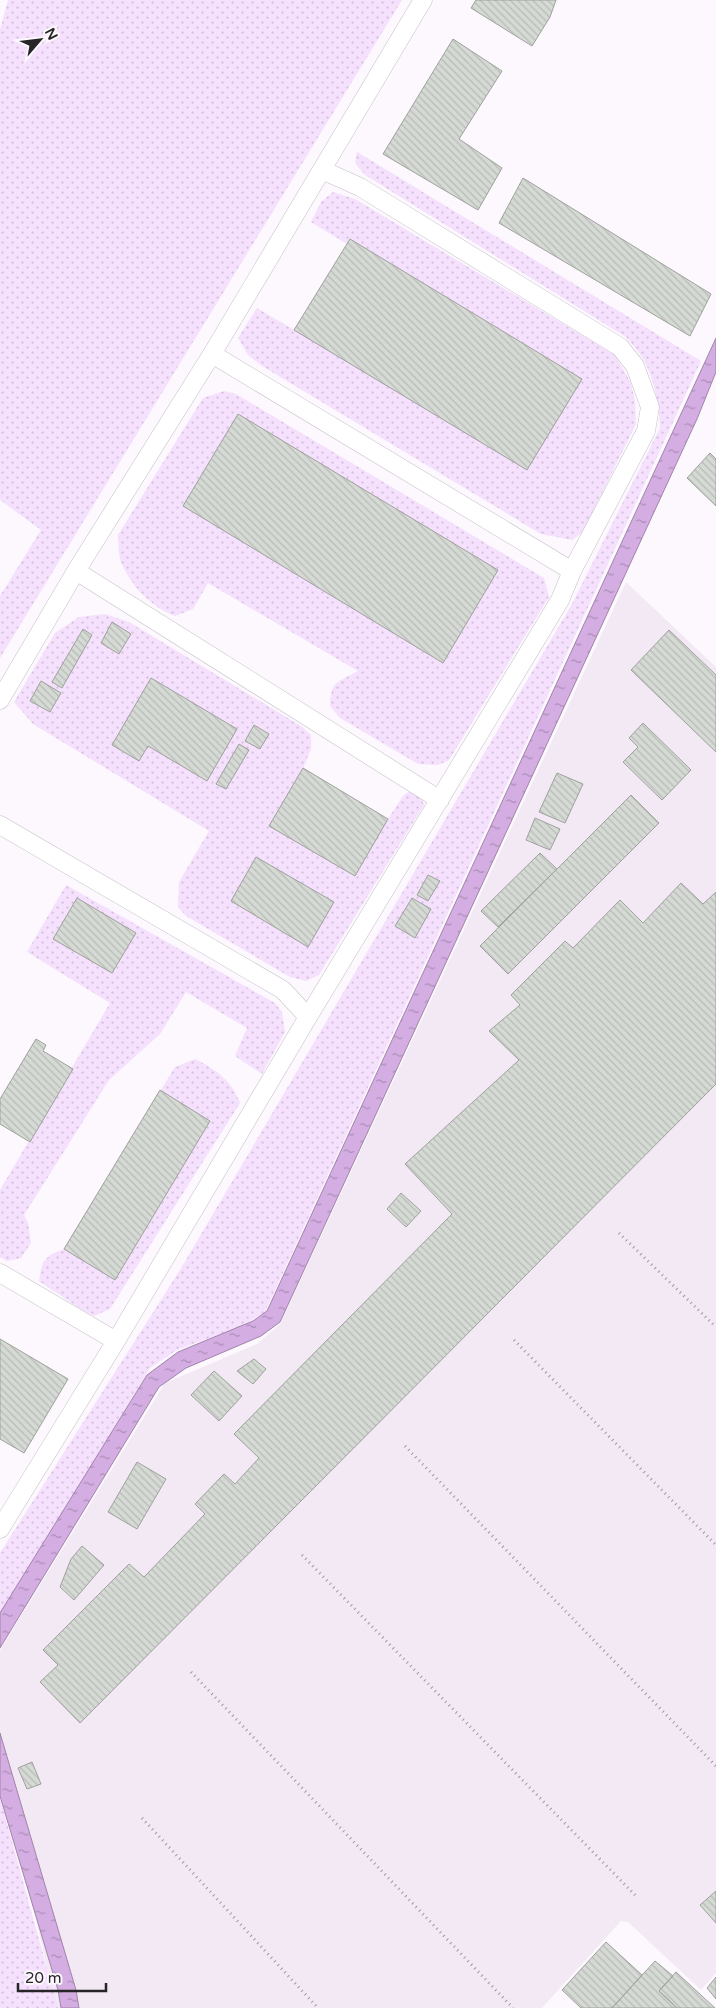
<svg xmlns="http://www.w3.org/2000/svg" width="716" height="2008" viewBox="0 0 716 2008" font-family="'Varela Round',sans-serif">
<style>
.built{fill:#f2e9f5}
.grass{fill:url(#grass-dots)}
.water{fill:url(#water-ripples);stroke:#a084aa}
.building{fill:url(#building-back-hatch);stroke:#9ea19c}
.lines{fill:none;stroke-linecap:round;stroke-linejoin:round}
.lane-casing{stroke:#c4c1c6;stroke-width:19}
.path{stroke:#9d9a9e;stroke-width:3;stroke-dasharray:1 4;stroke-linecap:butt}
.lane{stroke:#fff;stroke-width:18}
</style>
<defs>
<pattern id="grass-dots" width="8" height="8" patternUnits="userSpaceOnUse" patternTransform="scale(1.25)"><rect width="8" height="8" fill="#f5e0fd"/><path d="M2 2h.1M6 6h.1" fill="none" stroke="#d2c0d9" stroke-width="1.8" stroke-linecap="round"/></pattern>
<pattern id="water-ripples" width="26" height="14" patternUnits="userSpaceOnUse" patternTransform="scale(1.25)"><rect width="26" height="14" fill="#d4ade2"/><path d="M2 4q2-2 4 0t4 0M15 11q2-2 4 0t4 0" fill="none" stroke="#ac8db7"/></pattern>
<pattern id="building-back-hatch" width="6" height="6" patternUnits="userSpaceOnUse" patternTransform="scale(1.25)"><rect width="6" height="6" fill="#d6dad5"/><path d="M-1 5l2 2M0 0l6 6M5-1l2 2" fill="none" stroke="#b8bbb7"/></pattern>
</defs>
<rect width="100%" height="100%" fill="#fcf8fd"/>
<path class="built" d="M626 582 716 667V1973L701 1990 628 1922 621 1921 542 2008H56L0 1757V1650L165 1383 257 1344 280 1324Z"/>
<path class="grass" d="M8 0H402L0 658V596L41 530 0 500V30Z
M357 152 701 361 265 1312 240 1327 177 1350 150 1368 0 1620V1553L180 1270 572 604 660 428C659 406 655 379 643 359 639 352 632 344 626 337L365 175 355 163Z
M333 192 355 199 615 355 631 383 635 401 636 424 583 532 572 540 541 534 262 366 248 355 238 338 257 308 294 330 347 244 311 222 321 202Z
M224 391 236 394 544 578 549 597 449 760 438 765 418 764 340 718 330 706C331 679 338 683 358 671L208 583 193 609 175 616C151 607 131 586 121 562 118 554 119 543 118 535L203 398Z
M105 614 129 622 301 726 311 735V749L303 769 388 819 403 796 412 789 420 795 424 805 319 975 306 981 290 977 186 916 178 907 179 882 209 831 33 724 14 702 55 633 79 617Z
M66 885 275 1003 282 1012 285 1032 262 1074 235 1056 247 1028 186 992 160 1034 109 1080 24 1215 28 1223 31 1243 21 1258 7 1261 0 1257V1190L110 1003 27 952Z
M195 1059C216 1070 231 1079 240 1103L110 1309 94 1316 82 1310 39 1281C42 1261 44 1256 64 1249L175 1067Z
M0 1798 58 2008H0Z"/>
<path class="water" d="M716 338V372L697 419 280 1322 261 1336 186 1368 159 1387 0 1648V1613L147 1375 178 1352 253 1321 267 1311Z
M0 1733 76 1990 79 2008H61L58 1990 0 1796Z"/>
<path class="building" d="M476 0H556L550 17 532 46 471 8Z
M453 39 502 71 459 139 502 168 478 210 383 154Z
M523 178 711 294 690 336 499 223Z
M350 239 582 379 527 470 294 330Z
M238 414 498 570 443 663 183 506Z
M710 453 716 459V506L687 478Z
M112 622 131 634 119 654 101 643Z
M83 629 92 635 62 688 52 682Z
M669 630 716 675V752L631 670Z
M151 678 237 729 207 781 148 746 139 761 112 745Z
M41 681 61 693 50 712 30 701Z
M643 723 691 770 662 800 623 762 638 747 629 738Z
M254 725 269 734 260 749 245 741Z
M239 744 249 750 226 789 216 784Z
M303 768 388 819 355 876 269 826Z
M557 773 583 784 565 823 539 812Z
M631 795 659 823 508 974 480 946Z
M535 818 560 829 550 850 526 840Z
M540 853 557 869 498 927 481 911Z
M256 857 334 902 308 947 231 901Z
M428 875 440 881 428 901 417 895Z
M681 883 703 904 716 892V1084L80 1723 40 1682 58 1665 43 1650 129 1564 144 1577 205 1514 195 1504 224 1474 235 1484 259 1458 234 1434 452 1214 405 1164 519 1060 489 1031 520 1005 511 995 565 941 573 948 620 900 643 923Z
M77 898 136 933 112 973 53 939Z
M412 898 431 909 415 938 395 926Z
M36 1039 46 1045 43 1051 73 1069 30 1142 0 1124V1099Z
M160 1090 210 1121 115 1280 64 1249Z
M401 1193 421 1211 406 1227 387 1209Z
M0 1339 68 1379 24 1453 0 1439Z
M254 1359 266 1369 253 1384 237 1371Z
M214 1371 242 1396 219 1421 191 1395Z
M137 1462 166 1479 137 1529 108 1512Z
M82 1546 104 1565 74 1600 60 1587 71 1559Z
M32 1762 41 1784 27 1789 18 1768Z
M716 1891V1923L700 1905Z
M606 1942 642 1975 612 2008H581L562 1990Z
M655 1961 673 1976 659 1991 677 2008H612Z
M676 1972 715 2008H677L659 1991Z
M716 1977V1999L707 1988Z"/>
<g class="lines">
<g class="lane-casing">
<path id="lane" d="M212 354 572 571
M76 571 440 800
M0 700 76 571 212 354 423 0
M0 825 283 990 308 1017
M0 1273 116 1341
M0 1529 116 1341 308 1017 560 600 572 571 646 431 650 407 635 366 620 347 360 187 322 170"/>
</g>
<path class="path" d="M619 1233 716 1327
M514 1340 716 1545
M405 1446 716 1766
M302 1555 636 1896
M191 1672 513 2008
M142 1818 318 2008"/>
<use href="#lane" class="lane"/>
</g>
<g transform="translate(40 40) rotate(62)" stroke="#fcf8fd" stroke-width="4" paint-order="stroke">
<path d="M0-4L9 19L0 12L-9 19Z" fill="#272527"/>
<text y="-8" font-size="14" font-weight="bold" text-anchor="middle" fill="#272527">N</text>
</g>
<path d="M18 1983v8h88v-8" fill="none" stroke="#272527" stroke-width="2.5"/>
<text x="25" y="1983" font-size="15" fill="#272527" stroke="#fcf8fd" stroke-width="4" paint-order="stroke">20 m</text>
</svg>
